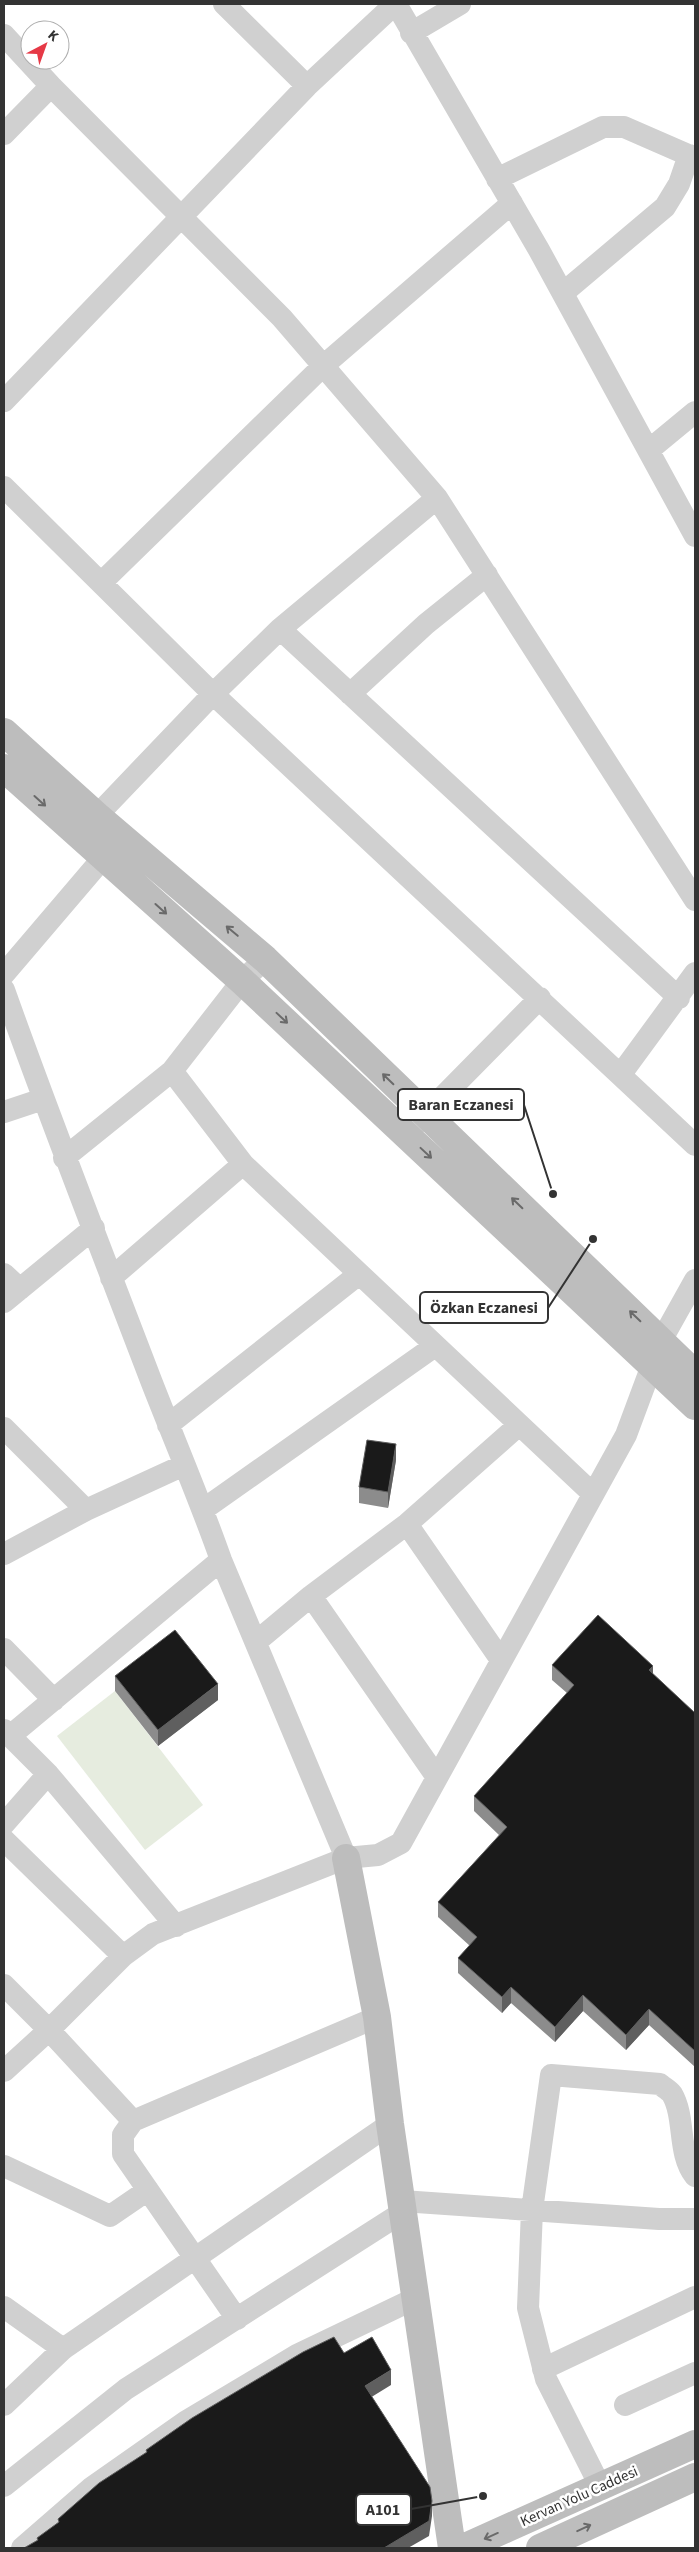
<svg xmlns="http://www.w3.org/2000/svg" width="699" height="2552" viewBox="0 0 699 2552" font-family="'Source Sans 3',sans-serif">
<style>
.green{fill:#e6ecdf}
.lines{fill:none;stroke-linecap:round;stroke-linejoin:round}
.street{stroke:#d0d0d0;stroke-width:22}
.secondary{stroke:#bdbdbd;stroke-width:28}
.wall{fill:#8c8c8c}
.shaded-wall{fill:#5f5f5f}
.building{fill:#1a1a1a;stroke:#5f5f5f}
.oneway{stroke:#6a6a6a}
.labels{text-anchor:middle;stroke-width:5;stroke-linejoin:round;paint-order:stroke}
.street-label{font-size:15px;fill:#333;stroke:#fff}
.leader{fill:none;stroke:#333;stroke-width:2}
.callout-dot{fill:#333;stroke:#fff;stroke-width:2}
.callout{fill:#fff;stroke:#333;stroke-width:2}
.callout-label{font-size:16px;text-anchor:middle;font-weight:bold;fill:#333}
</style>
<rect width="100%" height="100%" fill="#fff"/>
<path class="green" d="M115 1691 203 1805 145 1850 57 1736Z"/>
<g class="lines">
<path class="street" d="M224 4 307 86
M396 4 539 250 695 536
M411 33 460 4
M4 35 51 86 282 318 437 498 695 900
M4 134 51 86
M497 179 603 127H624L695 158
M563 293 665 207 679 184 689 155
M4 401 307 86 395 4
M649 450 695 412
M4 487 213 694 695 1145
M101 583 323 366 512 203
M280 629 679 998
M350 694 426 624 487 575
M86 827 213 694 280 629 437 498
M4 974 114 845
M4 990C51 1122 102 1252 152 1383 175 1442 200 1500 221 1560L346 1858
M172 1071 243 1164 592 1493
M621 1074 695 973
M4 1112 43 1099
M414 1126 540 998
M64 1158 172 1071 242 981 265 959
M4 1274 20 1289
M111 1278 243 1164
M4 1302 94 1228
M168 1425 359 1274
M4 1428 86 1510
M204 1509 435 1346
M407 1524 501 1660
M4 1554 86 1510 184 1465
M311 1596 436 1776
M257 1641 311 1596 407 1524 519 1425
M4 1649 54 1700
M4 1730 48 1774 176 1926
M10 1736 221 1560
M4 1824 48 1774
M4 1840 123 1956
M4 1985 49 2030 133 2121
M4 2071 49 2030 123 1956 153 1934 346 1858 378 1855 401 1843 626 1435 661 1341 695 1280
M4 2166 110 2216 148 2190
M402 2201 659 2219H695
M4 2307 63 2349
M237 2319 123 2154V2135L133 2121 377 2017
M543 2369 695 2297
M4 2405 63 2349 390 2124
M625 2405 695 2373
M4 2486 126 2389 403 2212
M600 2486 546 2379 528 2308 532 2210 551 2075 660 2084C663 2087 669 2090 672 2094 686 2118 677 2153 695 2176
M22 2548 91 2488 185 2422 297 2355 416 2298"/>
<path class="secondary" d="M4 732 97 816 265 959 695 1374
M4 768 242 981 695 1406
M346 1858 377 2017 390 2124 452 2548
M463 2548 695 2444
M540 2548 695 2477"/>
</g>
<path class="wall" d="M396 1460 388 1508 359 1503V1487Z
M552 1665 653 1675 695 1713V2067L649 2025 626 2050 583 2011 555 2042 511 2003 502 2013 458 1973V1958L470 1946 438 1917V1902L499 1835 474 1811V1796L567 1693 552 1680Z
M115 1676 218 1700 158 1746 115 1691Z"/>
<path class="shaded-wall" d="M396 1444V1460L388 1508V1492Z
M653 1666V1681L649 1670Z
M218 1684V1700L158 1746V1730Z
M511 1987V2003L502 2013V1997Z
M583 1995V2011L555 2042V2027Z
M649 2009V2025L626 2050V2035Z
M391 2370V2385L365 2401V2386Z
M432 2501V2516L429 2536 408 2548H384Z"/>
<path class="building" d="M367 1440 396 1444 388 1492 359 1487Z
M598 1615 653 1666 649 1670 695 1713V2051L649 2009 626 2035 583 1995 555 2027 511 1987 502 1997 458 1958 477 1937 438 1902 507 1827 474 1796 574 1685 552 1665Z
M175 1630 218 1684 158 1730 115 1676Z
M334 2337 344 2353 372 2337 391 2370 365 2386 430 2487 432 2501 429 2521 384 2548H24L38 2540 37 2538 59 2522 58 2519 99 2483 147 2452 146 2450 192 2418 303 2352Z"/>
<defs><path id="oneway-shaft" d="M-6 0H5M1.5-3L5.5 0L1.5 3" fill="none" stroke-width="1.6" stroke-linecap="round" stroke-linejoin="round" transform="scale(1.25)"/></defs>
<g class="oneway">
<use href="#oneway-shaft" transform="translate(40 801) rotate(42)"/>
<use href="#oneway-shaft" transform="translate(161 909) rotate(42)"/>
<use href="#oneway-shaft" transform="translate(232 931) rotate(-140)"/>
<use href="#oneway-shaft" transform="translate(282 1018) rotate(43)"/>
<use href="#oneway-shaft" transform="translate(388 1079) rotate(-136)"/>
<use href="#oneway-shaft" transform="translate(426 1153) rotate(43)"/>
<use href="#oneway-shaft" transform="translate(517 1203) rotate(-136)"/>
<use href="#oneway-shaft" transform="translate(635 1316) rotate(-136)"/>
<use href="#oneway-shaft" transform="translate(584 2528) rotate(-25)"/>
<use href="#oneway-shaft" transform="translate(491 2536) rotate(156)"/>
</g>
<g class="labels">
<g class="street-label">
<text transform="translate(579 2496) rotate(-24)" y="5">Kervan Yolu Caddesi</text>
</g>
</g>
<path class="leader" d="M553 1194L524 1105M593 1239L548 1308M483 2496L411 2509"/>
<g class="callout-dot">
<circle cx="553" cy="1194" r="5"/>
<circle cx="593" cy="1239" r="5"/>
<circle cx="483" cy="2496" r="5"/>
</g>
<g class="callout">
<rect x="398" y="1089" width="126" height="31" rx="5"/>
<rect x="420" y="1292" width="128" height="31" rx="5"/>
<rect x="356" y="2494" width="55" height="31" rx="5"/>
</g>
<g class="callout-label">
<text x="461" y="1110">Baran Eczanesi</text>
<text x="484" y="1313">Özkan Eczanesi</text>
<text x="383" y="2515">A101</text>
</g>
<rect width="699" height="2552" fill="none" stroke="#333333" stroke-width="10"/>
<g transform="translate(45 45) rotate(41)"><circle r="24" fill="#ffffff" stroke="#adadad"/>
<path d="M0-4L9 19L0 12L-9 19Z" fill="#e63946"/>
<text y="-8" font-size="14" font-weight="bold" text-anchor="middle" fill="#333333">K</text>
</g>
</svg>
